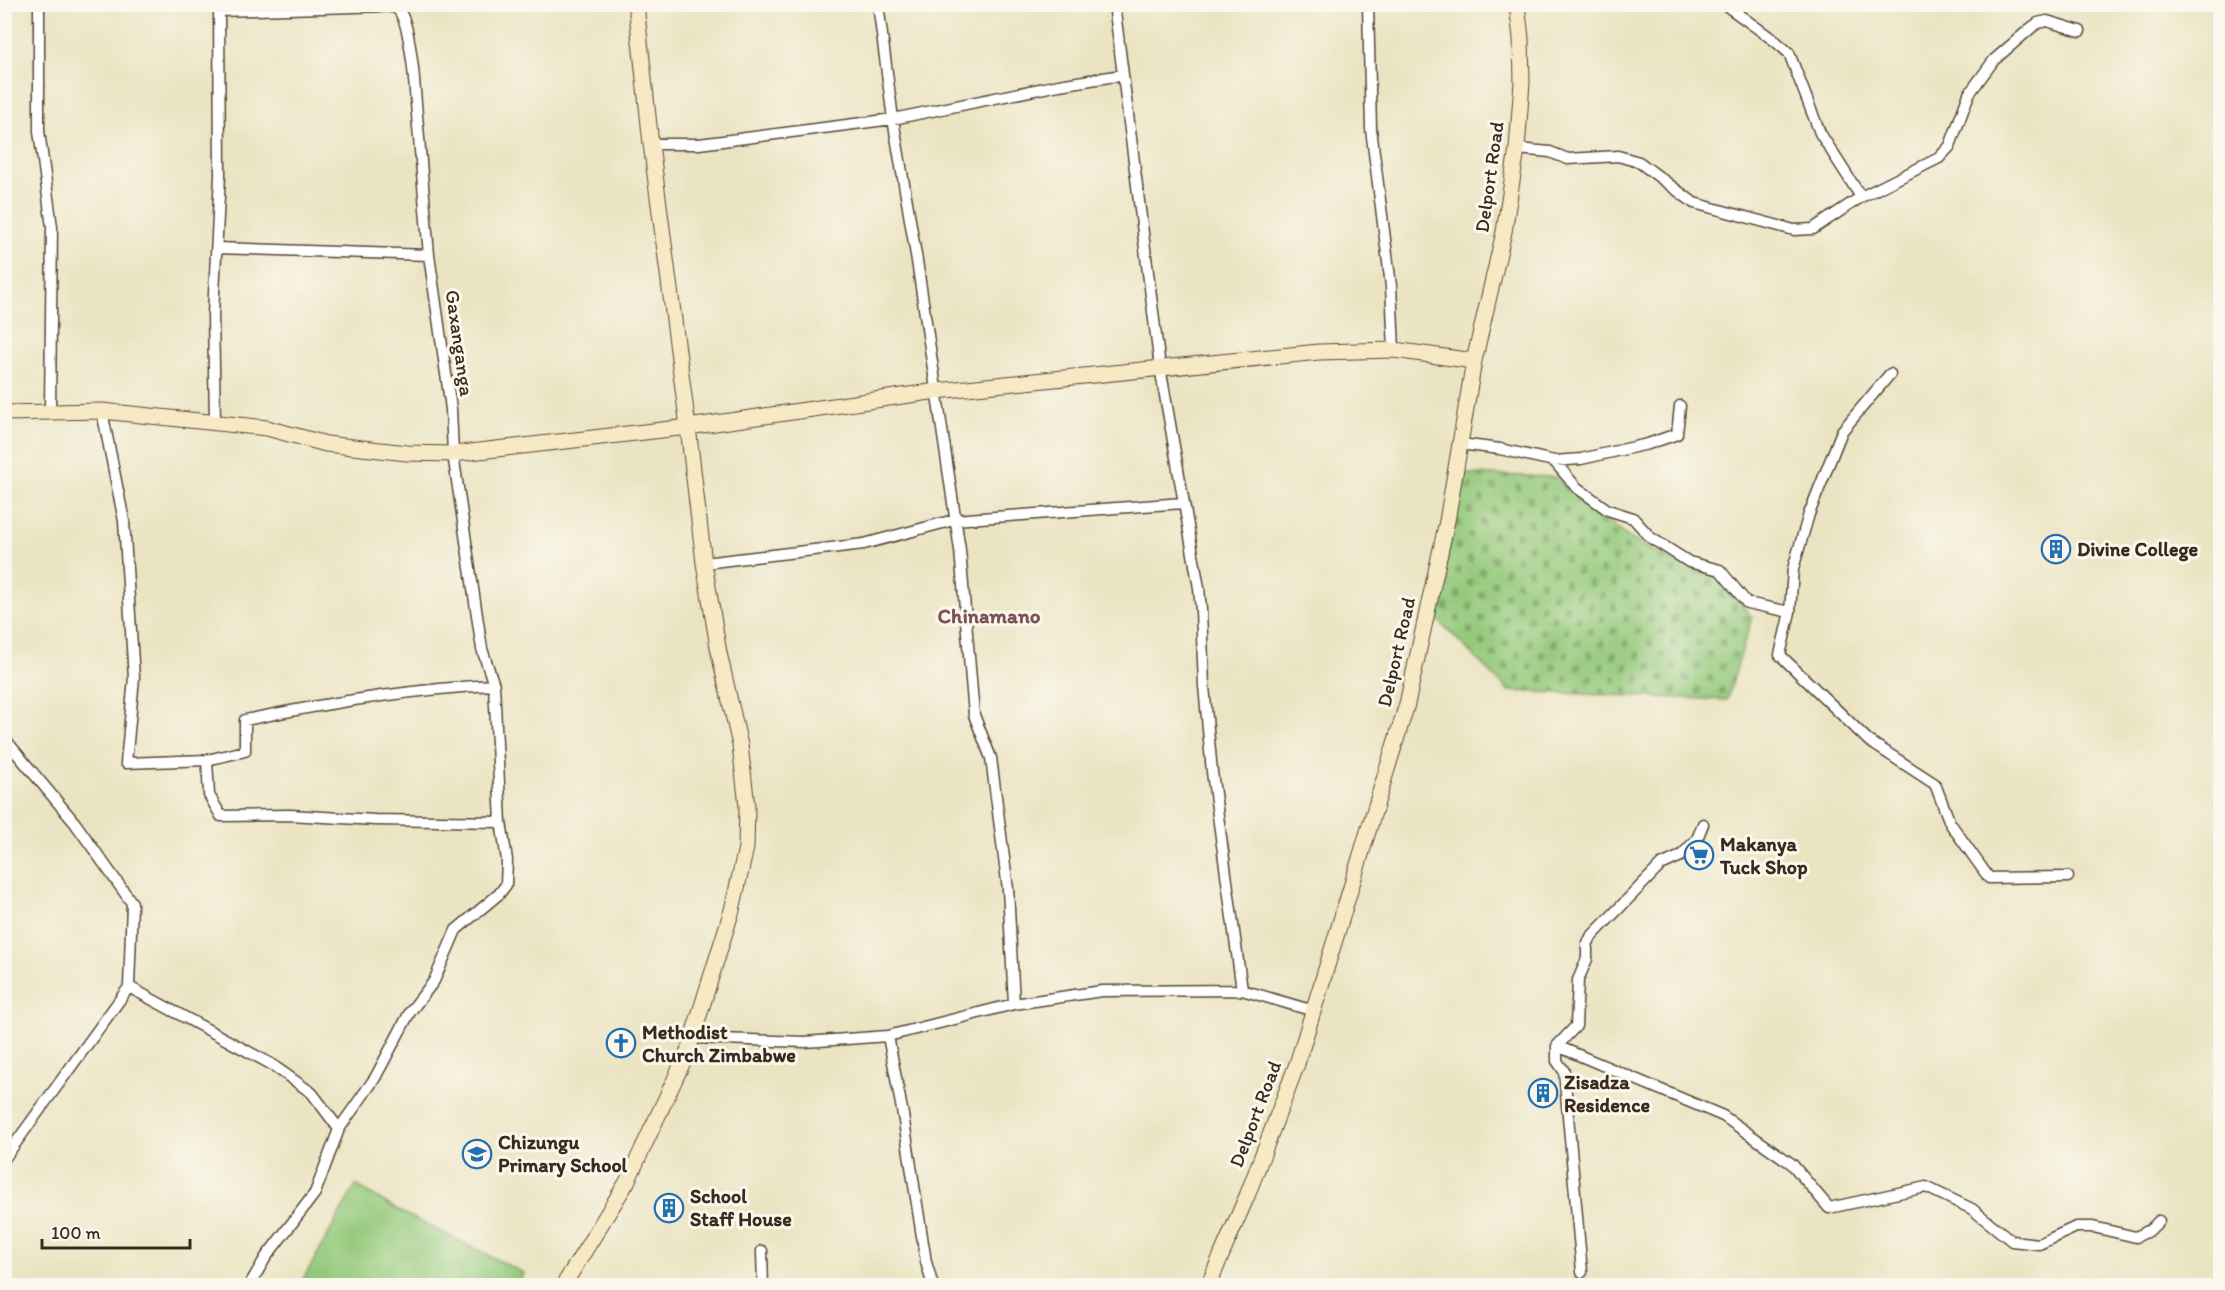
<svg xmlns="http://www.w3.org/2000/svg" width="2225" height="1290" viewBox="0 0 2225 1290" font-family="Itim,sans-serif">
<style>
.grass{fill:#94c97b;stroke:#687a4c;stroke-width:1.5}
.cemetery{fill:url(#cemetery-stones);stroke:#687a4c;stroke-width:1.5}
.lines{fill:none;stroke-linecap:round;stroke-linejoin:round}
.street-casing{stroke:#554637;stroke-width:13}
.secondary-casing{stroke:#554637;stroke-width:17}
.street{stroke:#fff;stroke-width:10}
.secondary{stroke:#f7e9c3;stroke-width:15}
.labels{text-anchor:middle;stroke-width:6;stroke-linejoin:round;paint-order:stroke}
.street-label{font-size:20px;fill:#3b2a1e;stroke:#fbf7ec}
.poi-label{font-size:20px;font-weight:bold;fill:#3b2a1e;stroke:#fbf7ec;text-anchor:start}
.neighbourhood-label{font-size:21px;font-weight:bold;fill:#7a5358;stroke:#fbf7ec}
</style>
<defs>
<pattern id="cemetery-stones" width="16" height="16" patternUnits="userSpaceOnUse" patternTransform="scale(1.5)"><rect width="16" height="16" fill="#94c97b"/><path d="M2 7V4a2 2 0 0 1 4 0v3zM10 15v-3a2 2 0 0 1 4 0v3z" fill="#7aa364"/></pattern>
</defs>
<rect width="100%" height="100%" fill="#fbf7ec"/>
<filter id="ink" filterUnits="userSpaceOnUse"><feTurbulence type="fractalNoise" baseFrequency=".0167" numOctaves="2"/><feDisplacementMap in="SourceGraphic" scale="12" xChannelSelector="R" yChannelSelector="G"/><feConvolveMatrix kernelMatrix="1 2 1 2 8 2 1 2 1" color-interpolation-filters="sRGB"/></filter>
<filter id="wash" filterUnits="userSpaceOnUse"><feTurbulence type="fractalNoise" baseFrequency=".008" numOctaves="4" result="noise"/><feDisplacementMap in="SourceGraphic" scale="24" xChannelSelector="R" yChannelSelector="G"/><feGaussianBlur stdDeviation="1.35" result="paint"/><feColorMatrix in="noise" values="0 0 0 0 0 0 0 0 0 0 0 0 0 0 0 0 0 1.4 0 .05"/><feComposite in="paint" operator="in"/></filter>
<g filter="url(#wash)">
<rect width="100%" height="100%" fill="#ebe4c3"/>
<path class="grass" d="M356 1185 401 1212 524 1273 517 1285H300Z"/>
<path class="cemetery" d="M1466 474 1555 477 1629 538 1674 561 1718 576 1752 617 1727 700 1509 691 1430 612Z"/>
</g>
<g filter="url(#ink)">
<g class="lines">
<g class="street-casing">
<path id="street" d="M39 4V131L52 227 50 410
M878 4 893 119 917 261 960 550 974 715 991 758 1008 889 1014 1004
M1114 4 1160 367 1199 588 1201 610 1204 686 1212 772 1242 990
M1368 4 1371 129 1391 286 1394 350
M1724 4 1775 41 1789 53 1820 133 1861 197
M219 11 386 6C390 7 393 7 396 8 408 16 411 55 413 68L429 255 451 409 453 454 482 649 494 685 501 822 507 860 506 885 499 894 456 930 434 981 410 1012 375 1078 339 1129
M651 144H699L893 119 1059 85 1122 75
M1517 149 1550 152 1568 159 1618 156 1639 162 1694 203 1794 230 1813 229 1861 197 1939 158 1950 146 1969 94 1994 60 2031 28 2038 23 2047 21 2080 31
M217 248 429 255
M1890 374 1842 431 1809 514 1793 569 1790 612 1780 655 1869 741 1935 784 1950 823 1989 878 2068 877
M102 411 124 521 134 678 126 763 207 760 245 751V720C327 703 410 689 494 685
M215 422 213 314 220 176 219 6
M1460 444 1500 449 1554 461 1581 459 1648 444 1677 434 1680 406
M1554 461 1576 487 1608 510 1633 518 1651 538 1689 562 1720 570 1747 603 1790 612
M704 563 864 544 954 520 1183 503
M4 738 75 823 132 903 129 987 4 1159
M207 760 209 795 221 816 290 815 375 820 501 822
M129 987 271 1064 312 1093 339 1129 315 1193 266 1257 249 1286
M888 1036 903 1115 926 1262 933 1286
M693 1038 805 1042 888 1036 1014 1004 1102 991 1242 990 1314 1011
M1557 1046 1723 1116 1792 1164 1829 1208 1926 1187 1972 1209 2012 1241 2039 1244 2076 1227H2093L2136 1237 2150 1230 2159 1221
M762 1251 763 1286
M1582 1272 1564 1071 1557 1061V1046L1576 1026 1578 980 1587 959V945L1591 937 1661 865 1681 856 1697 839 1703 824"/>
</g>
<g class="secondary-casing">
<path id="secondary" d="M4 413 102 411 267 428 326 444 407 453 453 454 688 427 937 391 1319 352 1394 350 1474 361
M563 1286 627 1182 688 1051 732 910 746 848 747 806 740 745 719 653 704 563 688 427 651 144 636 4
M1208 1286 1247 1196 1297 1064 1407 704 1447 521 1474 361 1504 232 1517 149 1522 82 1521 38 1517 4"/>
</g>
<use href="#street" class="street"/>
<use href="#secondary" class="secondary"/>
</g>
</g>
<defs>
<g id="building-ring" transform="scale(1.5)"><circle r="9.5" fill="#fbf7ec" stroke="#1f6fb2" stroke-width="1.5"/><path d="M-4-6H4V6H1V3H-1V6H-4ZM-2.5-4.3h1.7v1.8h-1.7ZM.8-4.3h1.7v1.8H.8ZM-2.5-1h1.7V.8h-1.7ZM.8-1h1.7V.8H.8Z" fill="#1f6fb2"/></g>
<g id="supermarket-ring" transform="scale(1.5)"><circle r="9.5" fill="#fbf7ec" stroke="#1f6fb2" stroke-width="1.5"/><path d="M-6-5.5h2.5l.6 2H6L4.5 2H-2.5L-4.4-4H-6ZM-1.5 3.2a1.3 1.3 0 1 0 .1 0ZM3 3.2a1.3 1.3 0 1 0 .1 0Z" fill="#1f6fb2"/></g>
<g id="church-ring" transform="scale(1.5)"><circle r="9.5" fill="#fbf7ec" stroke="#1f6fb2" stroke-width="1.5"/><path d="M-1.2-6h2.4v3.5h3.3v2.4h-3.3V6h-2.4V-.1h-3.3v-2.4h3.3Z" fill="#1f6fb2"/></g>
<g id="school-ring" transform="scale(1.5)"><circle r="9.5" fill="#fbf7ec" stroke="#1f6fb2" stroke-width="1.5"/><path d="M0-5L7-2L0 1L-7-2ZM-4 1L0 2.5L4 1V4Q0 6-4 4Z" fill="#1f6fb2"/></g>
</defs>
<g fill-rule="evenodd">
<use href="#building-ring" x="2056" y="549"/>
<use href="#supermarket-ring" x="1699" y="855"/>
<use href="#church-ring" x="621" y="1043"/>
<use href="#building-ring" x="1543" y="1093"/>
<use href="#school-ring" x="477" y="1154"/>
<use href="#building-ring" x="669" y="1208"/>
</g>
<g class="labels">
<g class="street-label">
<text transform="translate(1489 177) rotate(-82)" y="7">Delport Road</text>
<text transform="translate(460 343) rotate(82)" y="7">Gaxanganga</text>
<text transform="translate(1396 652) rotate(-77)" y="7">Delport Road</text>
<text transform="translate(1255 1114) rotate(-69)" y="7">Delport Road</text>
</g>
<g class="poi-label">
<text x="2077" y="556">Divine College</text>
<text x="1720" y="851">Makanya<tspan x="1720" dy="23">Tuck Shop</tspan></text>
<text x="642" y="1039">Methodist<tspan x="642" dy="23">Church Zimbabwe</tspan></text>
<text x="1564" y="1089">Zisadza<tspan x="1564" dy="23">Residence</tspan></text>
<text x="498" y="1149">Chizungu<tspan x="498" dy="23">Primary School</tspan></text>
<text x="690" y="1203">School<tspan x="690" dy="23">Staff House</tspan></text>
</g>
<g class="neighbourhood-label">
<text x="989" y="623">Chinamano</text>
</g>
</g>
<rect width="2225" height="1290" fill="none" stroke="#fbf7ec" stroke-width="24"/>
<path d="M42 1239v9h148v-9" fill="none" stroke="#3b2a1e" stroke-width="3"/>
<text x="51" y="1239" font-size="18" fill="#3b2a1e" stroke="#fbf7ec" stroke-width="4.5" paint-order="stroke">100 m</text>
</svg>
